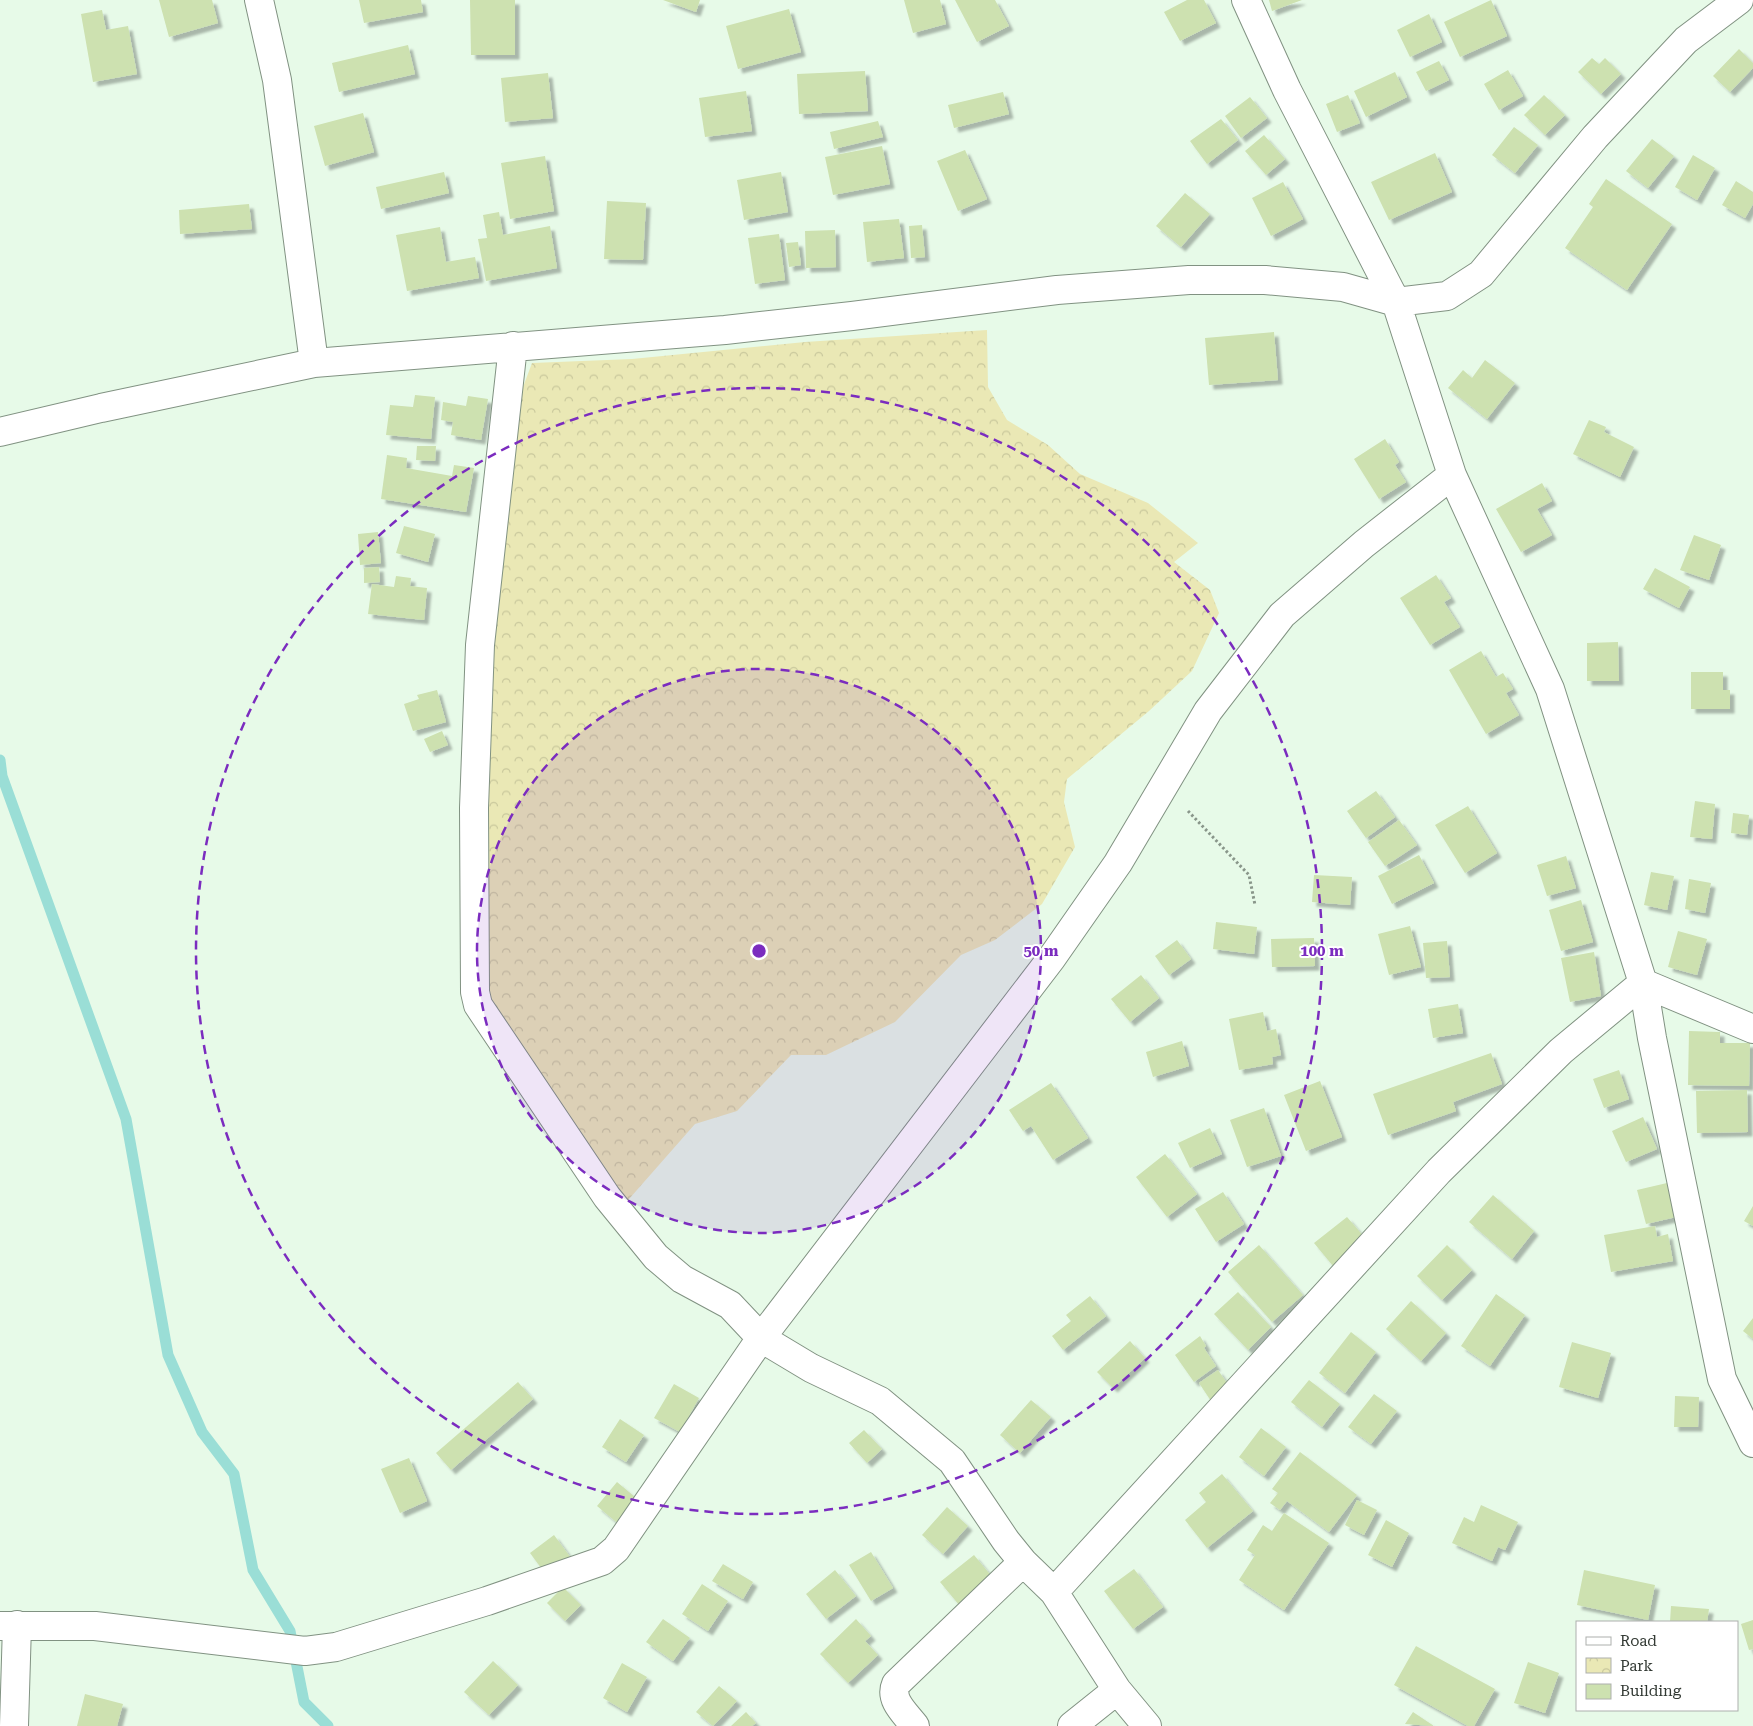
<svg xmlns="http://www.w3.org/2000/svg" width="1753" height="1726" viewBox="0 0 1753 1726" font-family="'Roboto Serif',serif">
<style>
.park{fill:url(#park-crowns)}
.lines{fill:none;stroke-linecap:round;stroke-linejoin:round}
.stream{stroke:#9aded6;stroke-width:11}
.building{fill:#cde1b0;filter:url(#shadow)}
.minor-casing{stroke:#819282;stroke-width:30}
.path{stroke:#89968a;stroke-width:3;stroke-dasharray:2.5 2.5;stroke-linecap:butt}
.minor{stroke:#fff;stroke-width:28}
.ring{fill:none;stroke:#7b2cbf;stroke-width:2.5;stroke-dasharray:9 6}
.centre{fill:#7b2cbf;stroke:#fff;stroke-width:2.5}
.ring-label{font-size:15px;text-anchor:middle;font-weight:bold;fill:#7b2cbf;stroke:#fff;stroke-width:4;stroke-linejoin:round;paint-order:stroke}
</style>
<defs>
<pattern id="park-crowns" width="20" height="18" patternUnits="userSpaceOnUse" patternTransform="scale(1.25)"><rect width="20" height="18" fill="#eae8b5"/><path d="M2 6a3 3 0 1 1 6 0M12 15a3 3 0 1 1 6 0" fill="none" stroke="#c9c89c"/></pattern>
<filter id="shadow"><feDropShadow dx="4.5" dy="4.5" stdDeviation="1" flood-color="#0004"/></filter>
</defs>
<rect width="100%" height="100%" fill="#e7fae8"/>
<path class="park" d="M987 330 988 387 1007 420 1048 445 1080 474 1148 503 1198 543 1174 562 1210 590 1219 613 1192 671 1149 711 1067 779 1064 802 1075 847 1042 904 995 940 961 955 895 1022 826 1055H791L737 1111 695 1124 622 1207 488 1006 483 702 516 406 532 363 632 359 805 342Z"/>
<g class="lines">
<path class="stream" d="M0 760 2 776 126 1119 168 1355 202 1432 234 1474 253 1570 290 1631 304 1702 328 1726"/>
</g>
<path class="building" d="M159 0H212L218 23 169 37Z
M359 0H421L423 12 364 23Z
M470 0H515V55H471Z
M663 0H700L696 12Z
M904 0H940L946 24 913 33Z
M955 0H995L1009 26 977 42Z
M1187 0H1204L1216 23 1180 41 1164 12Z
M1269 0H1302L1272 11Z
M1491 0 1507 36 1460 57 1444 22Z
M789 9 801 52 738 69 726 26Z
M102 10 106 30 128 26 137 74 93 82 81 14Z
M1429 14 1442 42 1410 57 1397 30Z
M408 45 415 74 339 92 332 63Z
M1739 49 1753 63V68L1730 92 1713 76Z
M1592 58 1599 64 1605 58 1621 74 1601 94 1578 72Z
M1439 61 1449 80 1426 91 1416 72Z
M1508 70 1523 96 1499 110 1484 84Z
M865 71 868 111 799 114 797 74Z
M1395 72 1407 97 1366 117 1354 91Z
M548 73 553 118 505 122 501 78Z
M746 91 752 131 705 137 699 98Z
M1003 92 1009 114 954 128 948 105Z
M1348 95 1360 123 1337 132 1326 104Z
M1544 95 1565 115 1545 135 1524 115Z
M1250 97 1267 118 1241 138 1225 116Z
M363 113 374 152 325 166 314 126Z
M1221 119 1238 140 1207 164 1190 141Z
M878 121 883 137 834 149 830 132Z
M1514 127 1538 145 1515 173 1492 155Z
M1264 135 1285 159 1266 175 1245 151Z
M1652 139 1674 156 1648 188 1626 171Z
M882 146 890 184 833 195 825 157Z
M965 150 987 199 958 211 937 161Z
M1435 153 1452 192 1389 220 1371 182Z
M1693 155 1715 168 1697 200 1675 187Z
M545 156 554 211 510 219 501 163Z
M444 172 449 193 381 209 376 187Z
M781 172 788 212 744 220 737 180Z
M1606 179 1672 224 1627 290 1565 248 1593 207 1589 204Z
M1736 181 1753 192V204L1745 218 1722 205Z
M1283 182 1303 219 1271 236 1252 198Z
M1185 193 1210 214 1181 247 1156 226Z
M607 201 646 203 643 260 604 259Z
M249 204 252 229 180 234 179 210Z
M499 212 503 235 550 226 557 268 486 281 478 239 487 238 483 215Z
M899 219 904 258 867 262 863 222Z
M922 225 925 257 911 258 909 226Z
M440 227 446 262 475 257 479 278 407 291 396 235Z
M835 230 836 267 806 268 805 231Z
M779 234 785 280 755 284 748 238Z
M798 242 801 265 789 267 786 243Z
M1274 332 1278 380 1209 385 1205 338Z
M1485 360 1515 383 1487 419 1448 388 1463 370 1472 378Z
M415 395 435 397 431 439 386 435 390 405 413 407Z
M468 396 488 399 481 440 451 435 453 422 441 420 443 402 466 406Z
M1589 420 1606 427 1604 432 1634 447 1620 477 1573 454Z
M1385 439 1399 462 1395 465 1406 482 1379 499 1354 459Z
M417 446H436L435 461 416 460Z
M387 455 407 458 406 468 452 476 454 465 474 468 466 512 381 499Z
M1542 483 1552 501 1537 509 1552 535 1521 552 1496 509Z
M404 526 435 534 428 562 396 553Z
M378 532 381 563 360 565 358 534Z
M1694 535 1721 545 1709 580 1680 570Z
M379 567 380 582 364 583V568Z
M1655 568 1690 587 1679 608 1643 589Z
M1436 575 1451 598 1444 602 1460 627 1430 645 1400 598Z
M396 576 411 578 410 586 427 588 424 620 368 614 372 584 394 587Z
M1618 642 1619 681H1587V643Z
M1481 651 1496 677 1503 673 1513 689 1506 693 1519 715 1486 734 1449 670Z
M1691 672H1723V690H1730V709H1691Z
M437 690 446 722 413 731 404 704 419 699 417 695Z
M442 731 448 745 430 752 424 739Z
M1376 791 1395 817 1366 838 1347 811Z
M1695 801 1715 804 1712 839 1690 837Z
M1468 806 1497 853 1465 873 1435 825Z
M1733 813 1749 815 1747 835 1731 833Z
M1399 820 1417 845 1385 866 1368 842Z
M1419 855 1434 883 1392 904 1378 876Z
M1566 856 1576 888 1547 896 1537 865Z
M1651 872 1674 876 1667 910 1644 905Z
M1314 875 1352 877 1350 905 1312 902Z
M1689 879 1711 883 1705 913 1685 909Z
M1581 900 1593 942 1561 951 1549 910Z
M1216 922 1257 927 1254 954 1213 949Z
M1410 926 1421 967 1389 975 1378 934Z
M1678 931 1707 939 1697 975 1668 967Z
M1314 938 1315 966 1272 967 1271 939Z
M1177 940 1191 959 1169 975 1155 956Z
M1447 941 1450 977 1426 978 1423 943Z
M1594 952 1601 996 1570 1002 1561 958Z
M1141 975 1159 998 1130 1022 1111 999Z
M1458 1004 1463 1033 1433 1038 1428 1009Z
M1263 1012 1267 1031 1276 1029 1281 1055 1272 1057 1273 1064 1239 1070 1229 1019Z
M1689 1031 1720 1032V1043H1750L1749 1086 1688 1085Z
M1182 1041 1189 1066 1153 1077 1146 1052Z
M1491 1053 1502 1084 1453 1102 1456 1111 1388 1135 1373 1094Z
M1619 1070 1629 1099 1604 1108 1593 1079Z
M1320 1081 1342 1137 1306 1151 1284 1095Z
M1051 1083 1088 1138 1053 1160 1031 1126 1023 1131 1009 1110Z
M1747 1090 1748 1132 1697 1133 1696 1091Z
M1264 1108 1281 1156 1247 1167 1230 1120Z
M1643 1117 1657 1149 1626 1162 1612 1131Z
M1210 1128 1222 1154 1190 1168 1178 1143Z
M1165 1154 1197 1194 1167 1217 1136 1177Z
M1667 1183 1676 1217 1646 1224 1637 1190Z
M1223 1192 1244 1224 1216 1242 1195 1209Z
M1493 1195 1534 1231 1512 1259 1469 1222Z
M1753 1206V1226L1744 1221Z
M1347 1217 1366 1239 1333 1266 1314 1243Z
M1655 1226 1657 1237 1668 1234 1673 1261 1611 1272 1604 1235Z
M1259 1245 1303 1295 1272 1322 1228 1272Z
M1447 1245 1472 1270 1442 1300 1417 1276Z
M1238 1292 1271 1327 1248 1350 1214 1314Z
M1496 1294 1525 1315 1490 1366 1461 1346Z
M1090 1296 1106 1316 1063 1350 1052 1336 1071 1321 1066 1315Z
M1411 1301 1446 1333 1421 1361 1386 1329Z
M1753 1318V1339L1743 1331Z
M1351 1332 1376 1352 1345 1393 1319 1373Z
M1200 1336 1206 1346 1204 1348 1216 1366 1194 1382 1175 1355Z
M1130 1341 1145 1358 1113 1388 1097 1372Z
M1572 1342 1611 1353 1598 1398 1559 1387Z
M1218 1370 1231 1389 1211 1401 1199 1383Z
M1309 1380 1340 1404 1322 1427 1291 1402Z
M518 1382 533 1399 451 1470 436 1453Z
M674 1384 699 1398 680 1432 654 1418Z
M1374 1394 1397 1411 1371 1444 1348 1427Z
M1675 1396 1699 1397 1698 1427H1674Z
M1031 1400 1051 1417 1020 1453 1000 1435Z
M620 1419 644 1435 626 1462 602 1447Z
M1261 1428 1286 1447 1264 1476 1239 1457Z
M864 1430 882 1449 867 1463 849 1443Z
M1300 1452 1357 1495 1329 1532 1287 1501 1280 1510 1270 1503 1278 1493 1272 1489Z
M409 1458 427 1501 400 1513 381 1469Z
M1222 1474 1253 1511 1207 1548 1185 1520 1206 1502 1199 1493Z
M617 1482 641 1502 621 1526 597 1506Z
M1357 1500 1377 1510 1364 1535 1345 1525Z
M1481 1505 1518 1522 1505 1550 1498 1547 1492 1561 1452 1543 1464 1517 1474 1522Z
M947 1507 968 1526 943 1554 922 1535Z
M1284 1513 1329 1543 1284 1610 1239 1580 1255 1555 1247 1550 1263 1525 1272 1531Z
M1386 1520 1409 1533 1392 1567 1368 1555Z
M554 1535 571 1558 547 1576 530 1553Z
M871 1552 893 1588 871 1601 849 1565Z
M974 1555 993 1578 960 1606 940 1582Z
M723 1564 753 1582 743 1599 712 1581Z
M1134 1569 1163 1607 1133 1629 1104 1591Z
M835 1570 856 1596 826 1619 806 1594Z
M1584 1570 1655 1585 1648 1620 1577 1605Z
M702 1584 728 1601 708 1631 682 1614Z
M563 1587 581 1605 565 1621 547 1603Z
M1671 1606 1709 1609 1707 1622H1670Z
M663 1619 690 1638 673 1661 646 1642Z
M856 1619 871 1636 865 1641 878 1655 848 1683 820 1654Z
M1753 1620V1649L1749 1650 1741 1624Z
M1416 1646 1495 1689 1474 1726H1468L1394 1685Z
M493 1661 518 1685 489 1715 464 1692Z
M1528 1662 1559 1673 1545 1713 1514 1703Z
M622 1663 647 1677 627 1712 603 1698Z
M719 1686 737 1701 713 1726 696 1712Z
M85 1694 123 1704 117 1726H77Z
M746 1712 756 1723 752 1726H731Z
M1413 1712 1434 1726 1405 1724Z"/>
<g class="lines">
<g class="minor-casing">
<path id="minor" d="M259 0 277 80 314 363
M1246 0 1287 90 1396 302 1452 475 1550 689 1643 983 1652 1038 1722 1379 1753 1443
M513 346 480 645 474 808 475 992 478 1005 607 1197 656 1257 682 1279 730 1305 761 1338 811 1368 880 1401 952 1461 1006 1541 1023 1562 1054 1592 1439 1171 1561 1051 1643 983 1753 1029
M0 432 101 408 314 363 725 330 852 316 1057 290 1189 280H1265L1343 287 1396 302 1447 296 1481 274 1595 137 1686 40 1739 0
M1054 1592 1117 1690 1147 1726
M0 1626H95L305 1651 336 1647 487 1601 602 1561 616 1549 761 1338 1051 959 1118 863 1208 711 1282 615 1364 544 1452 475
M14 1726 17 1625
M915 1726C905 1713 889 1700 896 1684L1023 1562
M1072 1726 1117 1690"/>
</g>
<path class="path" d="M1188 811 1249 875 1255 905"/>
<use href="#minor" class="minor"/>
</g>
<circle cx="759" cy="951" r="282" fill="#7b2cbf" fill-opacity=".12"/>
<g class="ring">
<circle cx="759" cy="951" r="282"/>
<circle cx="759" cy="951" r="563"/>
</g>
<circle cx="759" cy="951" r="8" class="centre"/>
<g class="ring-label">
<text x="1041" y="956">50 m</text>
<text x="1322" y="956">100 m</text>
</g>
<rect x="1576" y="1621" width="162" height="90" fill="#ffffff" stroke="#adb0ad"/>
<rect x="1586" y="1637" width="25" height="8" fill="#ffffff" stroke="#adb0ad"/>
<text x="1620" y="1646" font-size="15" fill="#323933">Road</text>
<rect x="1586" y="1658" width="25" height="15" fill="url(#park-crowns)" stroke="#adb0ad"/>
<text x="1620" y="1671" font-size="15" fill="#323933">Park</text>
<rect x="1586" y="1684" width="25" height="15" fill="#cde1b0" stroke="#adb0ad"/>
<text x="1620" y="1696" font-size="15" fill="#323933">Building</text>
</svg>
